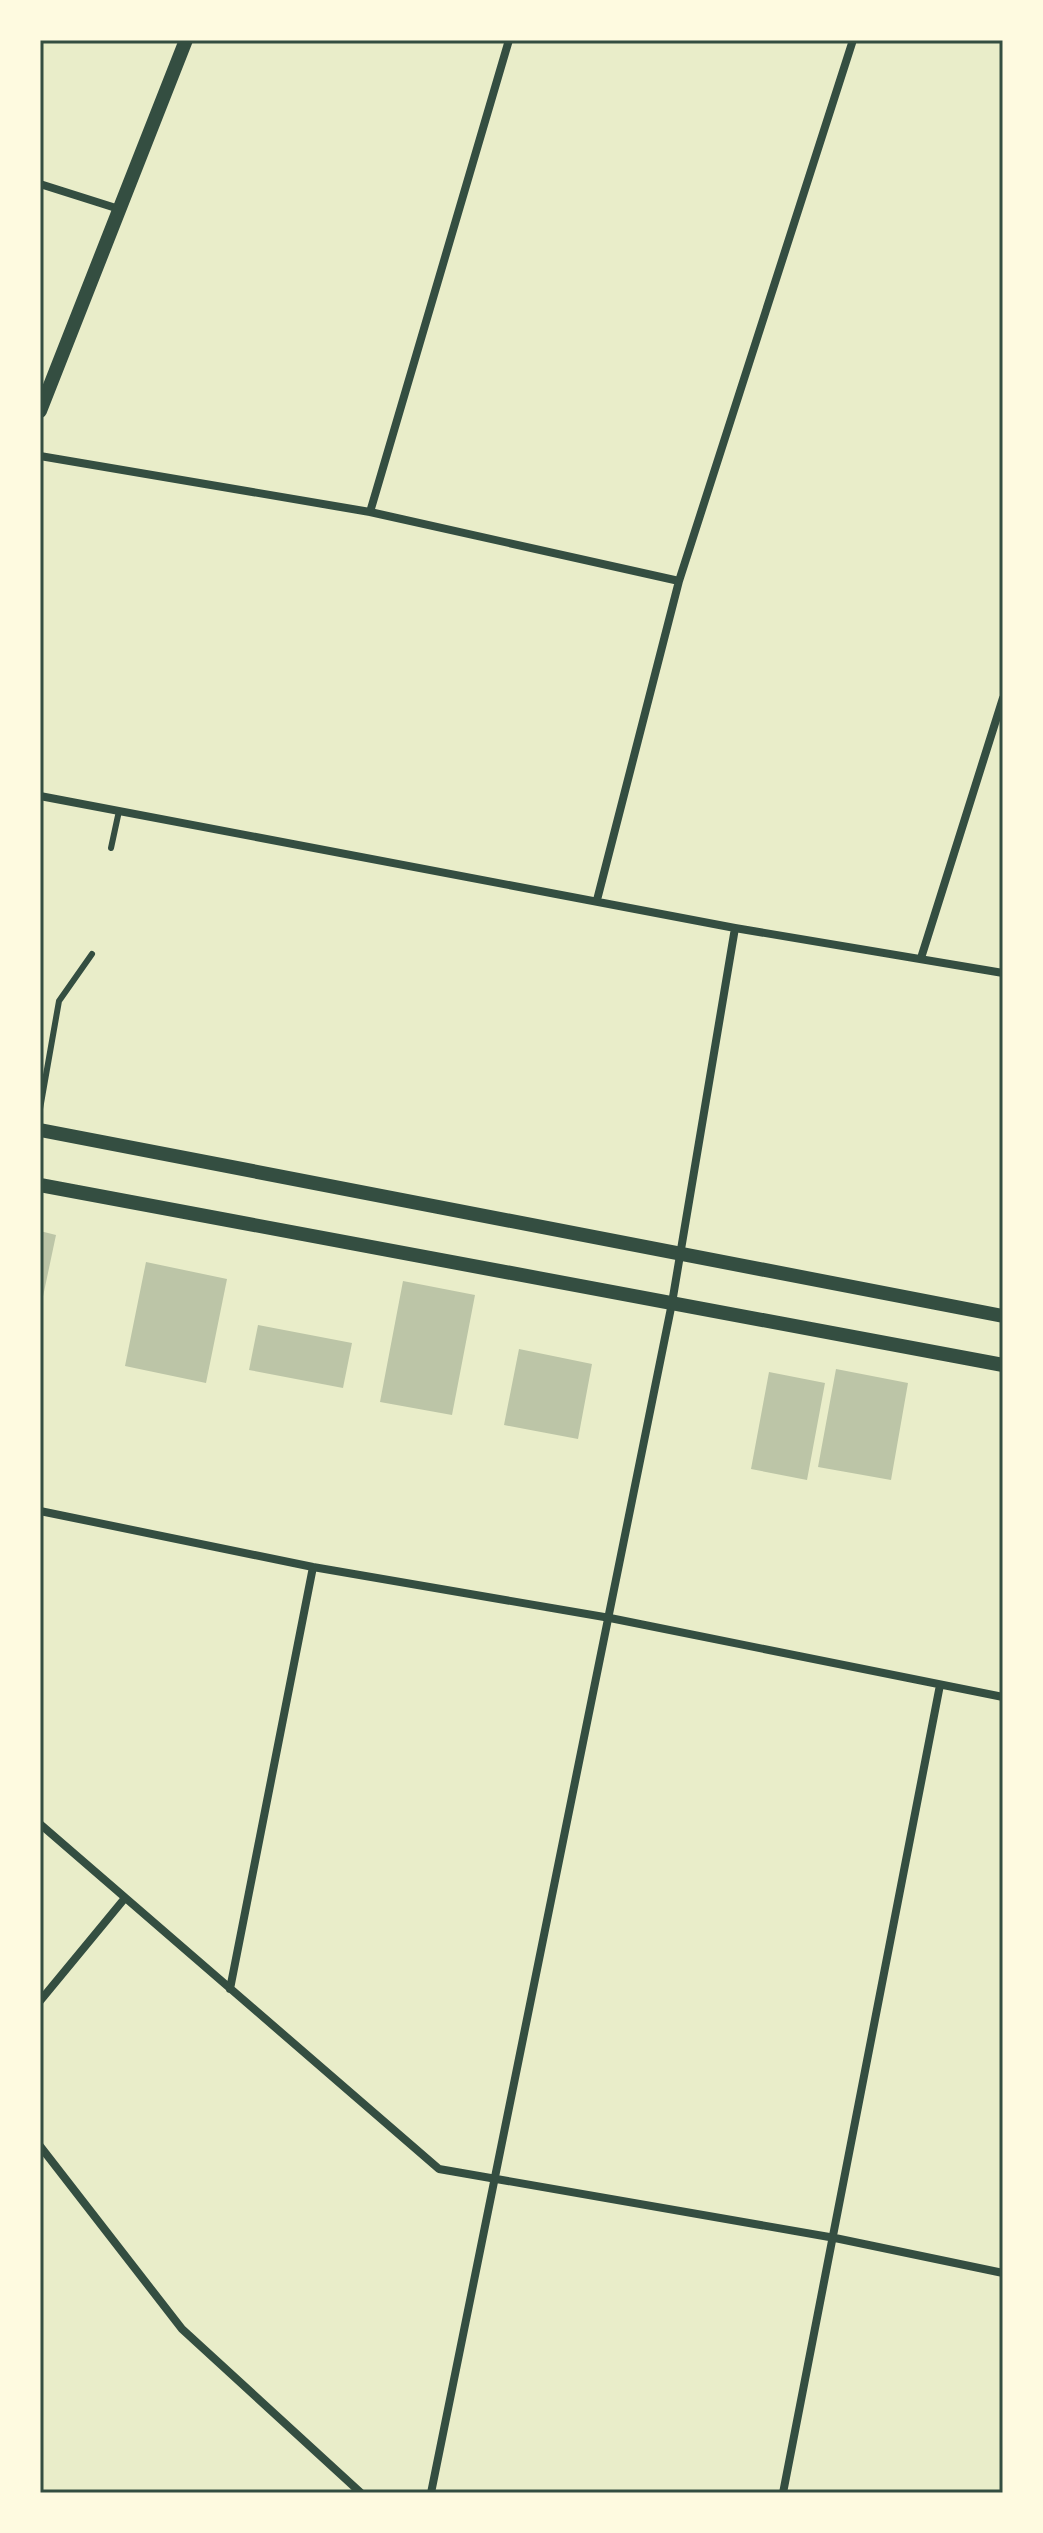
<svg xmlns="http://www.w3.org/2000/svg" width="1043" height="2533" viewBox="0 0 1043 2533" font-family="'Public Sans',sans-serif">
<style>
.building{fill:#bcc5a7}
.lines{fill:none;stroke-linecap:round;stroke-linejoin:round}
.service{stroke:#344e41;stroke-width:6}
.minor{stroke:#344e41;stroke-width:8}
.tertiary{stroke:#344e41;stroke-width:14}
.neatline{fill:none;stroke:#344e41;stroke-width:3}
</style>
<rect width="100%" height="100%" fill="#e9edc9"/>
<path class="building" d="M40 1231 56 1235 41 1306H40Z
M146 1262 227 1279 206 1383 125 1366Z
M403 1281 475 1295 452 1415 380 1402Z
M258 1325 352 1343 343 1388 249 1370Z
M519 1349 592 1364 578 1439 504 1425Z
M836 1369 908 1383 891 1480 818 1467Z
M769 1372 825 1383 807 1480 751 1469Z"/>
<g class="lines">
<path class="service" d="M111 848 119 811
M40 1109 59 1001 92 954"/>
<path class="minor" d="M40 184 119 209
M40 456 370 512 679 581
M370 512 509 40
M40 796 735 928 1003 973
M597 900 679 581 853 40
M921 958 1003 698
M40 1511 313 1567 610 1618 1003 1697
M40 1824 439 2169 835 2238 1003 2273
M230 1989 313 1567
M40 2001 125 1898
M40 2146 182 2329 361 2493
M431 2493 672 1303 735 928
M783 2493 940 1685"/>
<path class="tertiary" d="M40 411 186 40
M40 1130 1003 1316
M40 1185 1003 1365"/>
</g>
<rect width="1043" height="2533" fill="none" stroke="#fefae0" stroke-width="84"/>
<rect x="42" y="42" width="959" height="2449" class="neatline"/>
</svg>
